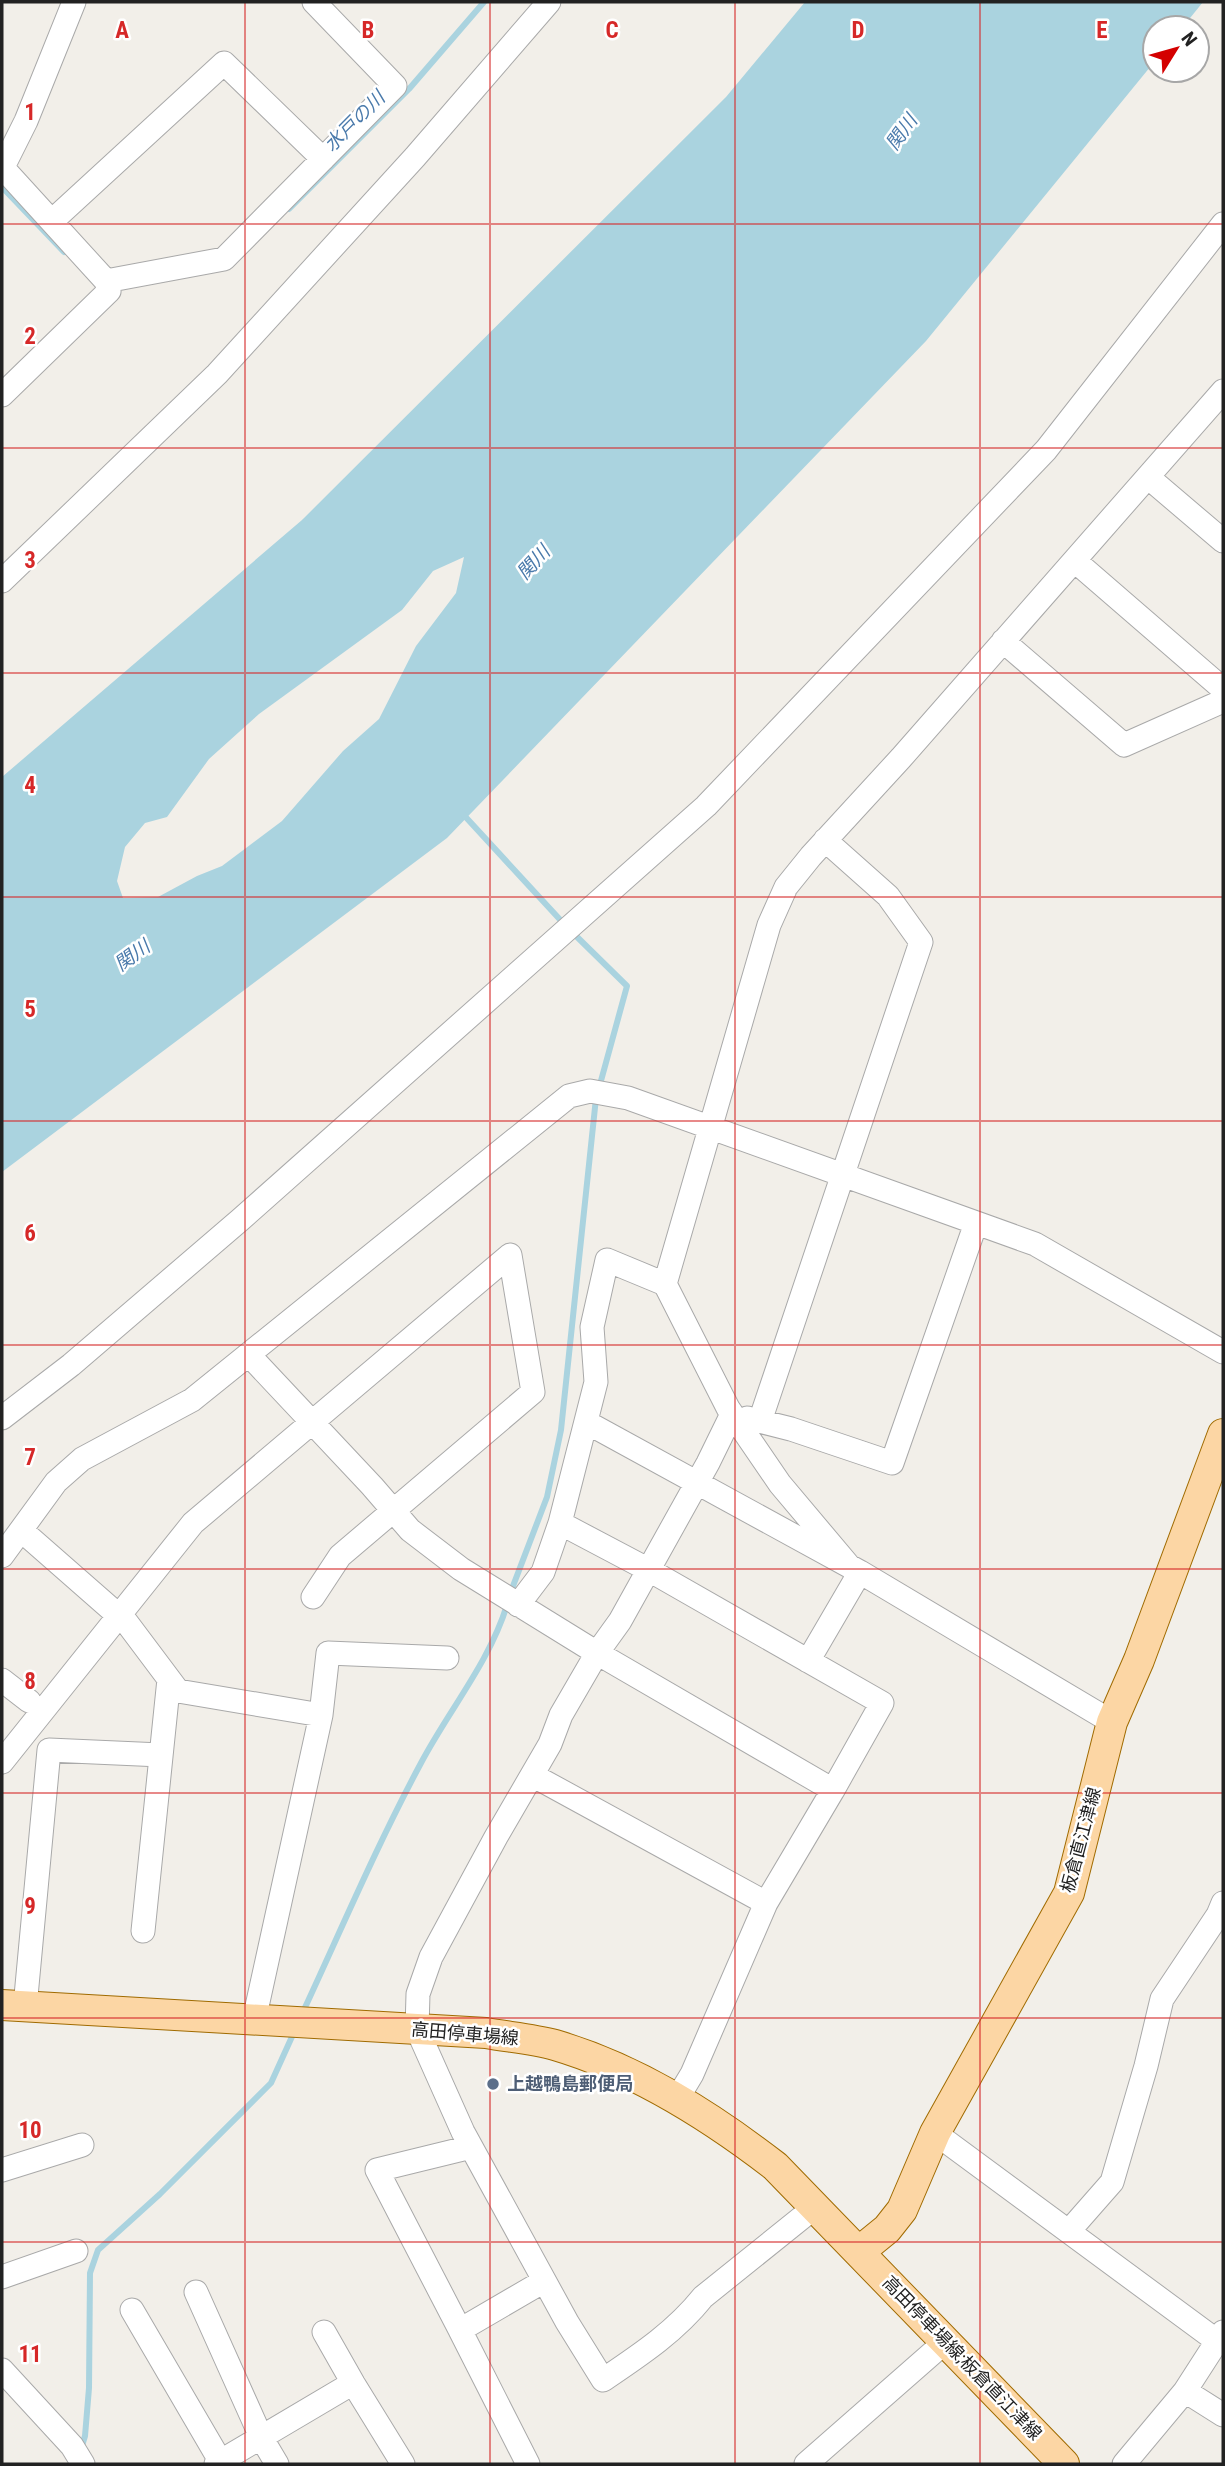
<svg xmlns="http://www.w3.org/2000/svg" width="1225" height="2466" viewBox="0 0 1225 2466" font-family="'Roboto Condensed','Noto Sans JP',sans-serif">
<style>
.water{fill:#aad3df;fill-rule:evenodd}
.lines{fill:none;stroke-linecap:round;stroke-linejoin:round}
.stream{stroke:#aad3df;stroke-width:6}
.minor-casing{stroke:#a9a9a9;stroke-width:25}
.major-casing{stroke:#a06b00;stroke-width:32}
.minor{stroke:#fff;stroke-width:23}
.major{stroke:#fcd6a4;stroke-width:30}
.grid{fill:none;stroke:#d62828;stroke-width:2;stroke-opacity:0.55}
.service-dot{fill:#5c6f8a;stroke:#fff;stroke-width:2.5}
.labels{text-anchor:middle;stroke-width:5;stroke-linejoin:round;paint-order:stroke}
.street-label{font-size:18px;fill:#222;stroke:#fff}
.service-label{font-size:18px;font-weight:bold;fill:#4e5e75;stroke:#fff;text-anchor:start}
.water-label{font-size:19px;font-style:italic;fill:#4a7aab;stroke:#fff}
.grid-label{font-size:23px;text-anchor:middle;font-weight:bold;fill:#d62828;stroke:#fff;stroke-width:5;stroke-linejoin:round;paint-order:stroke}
</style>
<rect width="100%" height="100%" fill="#f2efe9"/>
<path class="water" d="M805 2H1203L1182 28H1155V61L926 341 447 838 2 1172V777L302 520 726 97ZM464 557 456 593 416 646 379 719 343 751 282 821 222 866 197 876 158 897 123 898 117 881 125 847 145 823 167 817 209 759 259 714 402 610 433 571Z"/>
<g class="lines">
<path class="stream" d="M2 187 64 252
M289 209 409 89 484 2
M461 812 565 925
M573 933 627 986 599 1088
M510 1594 547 1497 561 1430 596 1098
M302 2014C341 1930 377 1845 421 1763 449 1710 489 1663 507 1605
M81 2449 85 2436 89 2388 90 2273 98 2250 160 2194 271 2083 295 2030"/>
<g class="minor-casing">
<path id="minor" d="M2 167 106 281 109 291 2 395
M2 169 26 121 74 2
M52 221 224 63 323 159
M106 281 224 259 395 86 314 2
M1149 478 1223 541
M1075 561 1223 689
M2 581 217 374 415 157 549 2
M1003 641 1124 745 1223 701
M249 1355 372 1486 410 1530 461 1569 597 1653 833 1790 766 1903 692 2074 677 2099
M732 1414 708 1463 620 1621 597 1653 561 1715 550 1744 496 1837 431 1957 418 1994 417 2029 463 2132 567 2322 603 2380C640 2355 675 2332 703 2297L815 2207
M2 1418 71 1365 240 1220 706 806 1046 450 1223 224
M747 1418 791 1429 892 1463 976 1223
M760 1421 921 942 888 896 825 840
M586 1422 860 1572 1112 1722
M560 1523 596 1382 592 1327 607 1260 665 1284
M21 1530 127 1623 178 1691 321 1715 254 2020
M2 1556 56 1482 82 1459 192 1400 569 1096 590 1091 628 1098 1035 1244 1223 1352
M849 1566 780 1484 728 1408 665 1284 769 925 786 887 811 856 901 758 1223 391
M518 1605 543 1572 560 1523 649 1570 882 1703 833 1790
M808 1661 860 1572
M2 1680 29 1701
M321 1715 328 1653 447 1658
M2 1762 193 1523 510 1255 533 1392 340 1556 313 1597
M532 1775 766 1903
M143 1931 169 1679
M25 2007 49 1750 161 1755
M935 2133 1217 2341
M471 2147 377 2170 460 2330 544 2281
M2 2170 82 2145
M1069 2231 1112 2182 1146 2066 1162 1999 1218 1915 1223 1903
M2 2277 76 2251
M196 2292 261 2437 277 2464
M132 2310 222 2464
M460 2330 528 2464
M324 2332 353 2383
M2 2370 72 2446 83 2464
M1185 2391 1223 2415
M216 2464 353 2383 403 2464
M806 2464 945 2342
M1124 2464 1185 2391 1223 2332"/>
</g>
<g class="major-casing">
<path id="major" d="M2 2005 486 2033C508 2037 533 2039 555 2045 636 2069 709 2115 775 2166L1064 2464
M860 2251 887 2229 902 2210 935 2133 1069 1893 1112 1722 1139 1660 1223 1434"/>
</g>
<use href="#minor" class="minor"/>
<use href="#major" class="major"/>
</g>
<path class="grid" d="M245 2V2464M490 2V2464M735 2V2464M980 2V2464M2 224H1223M2 448H1223M2 673H1223M2 897H1223M2 1121H1223M2 1345H1223M2 1569H1223M2 1793H1223M2 2018H1223M2 2242H1223"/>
<circle class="service-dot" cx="493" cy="2084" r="7"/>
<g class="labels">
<g class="street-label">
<text transform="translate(1081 1840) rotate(-75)" y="6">板倉直江津線</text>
<text transform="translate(465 2034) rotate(5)" y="6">高田停車場線</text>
<text transform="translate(962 2358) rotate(46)" y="6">高田停車場線;板倉直江津線</text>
</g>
<g class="service-label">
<text x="507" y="2090">上越鴨島郵便局</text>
</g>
<g class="water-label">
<text transform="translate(354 121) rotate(-45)" y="7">水戸の川</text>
<text transform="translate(901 132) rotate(-54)" y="7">関川</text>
<text transform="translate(533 562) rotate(-47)" y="7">関川</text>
<text transform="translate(132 955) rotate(-36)" y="7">関川</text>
</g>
</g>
<g class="grid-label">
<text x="122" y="38">A</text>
<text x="368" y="38">B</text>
<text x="612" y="38">C</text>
<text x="858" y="38">D</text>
<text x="1102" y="38">E</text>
<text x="30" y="120">1</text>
<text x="30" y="344">2</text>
<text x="30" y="568">3</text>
<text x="30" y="793">4</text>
<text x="30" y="1017">5</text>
<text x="30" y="1241">6</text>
<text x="30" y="1465">7</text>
<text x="30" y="1689">8</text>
<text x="30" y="1914">9</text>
<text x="30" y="2138">10</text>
<text x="30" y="2362">11</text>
</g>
<rect width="1225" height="2466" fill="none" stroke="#222222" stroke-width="7"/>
<g transform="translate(1176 49) rotate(53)"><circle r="33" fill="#ffffff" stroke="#a7a7a7" stroke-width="2"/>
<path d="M0-5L12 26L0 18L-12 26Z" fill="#d40000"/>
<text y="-10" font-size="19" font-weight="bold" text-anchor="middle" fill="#222222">N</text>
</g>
</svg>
